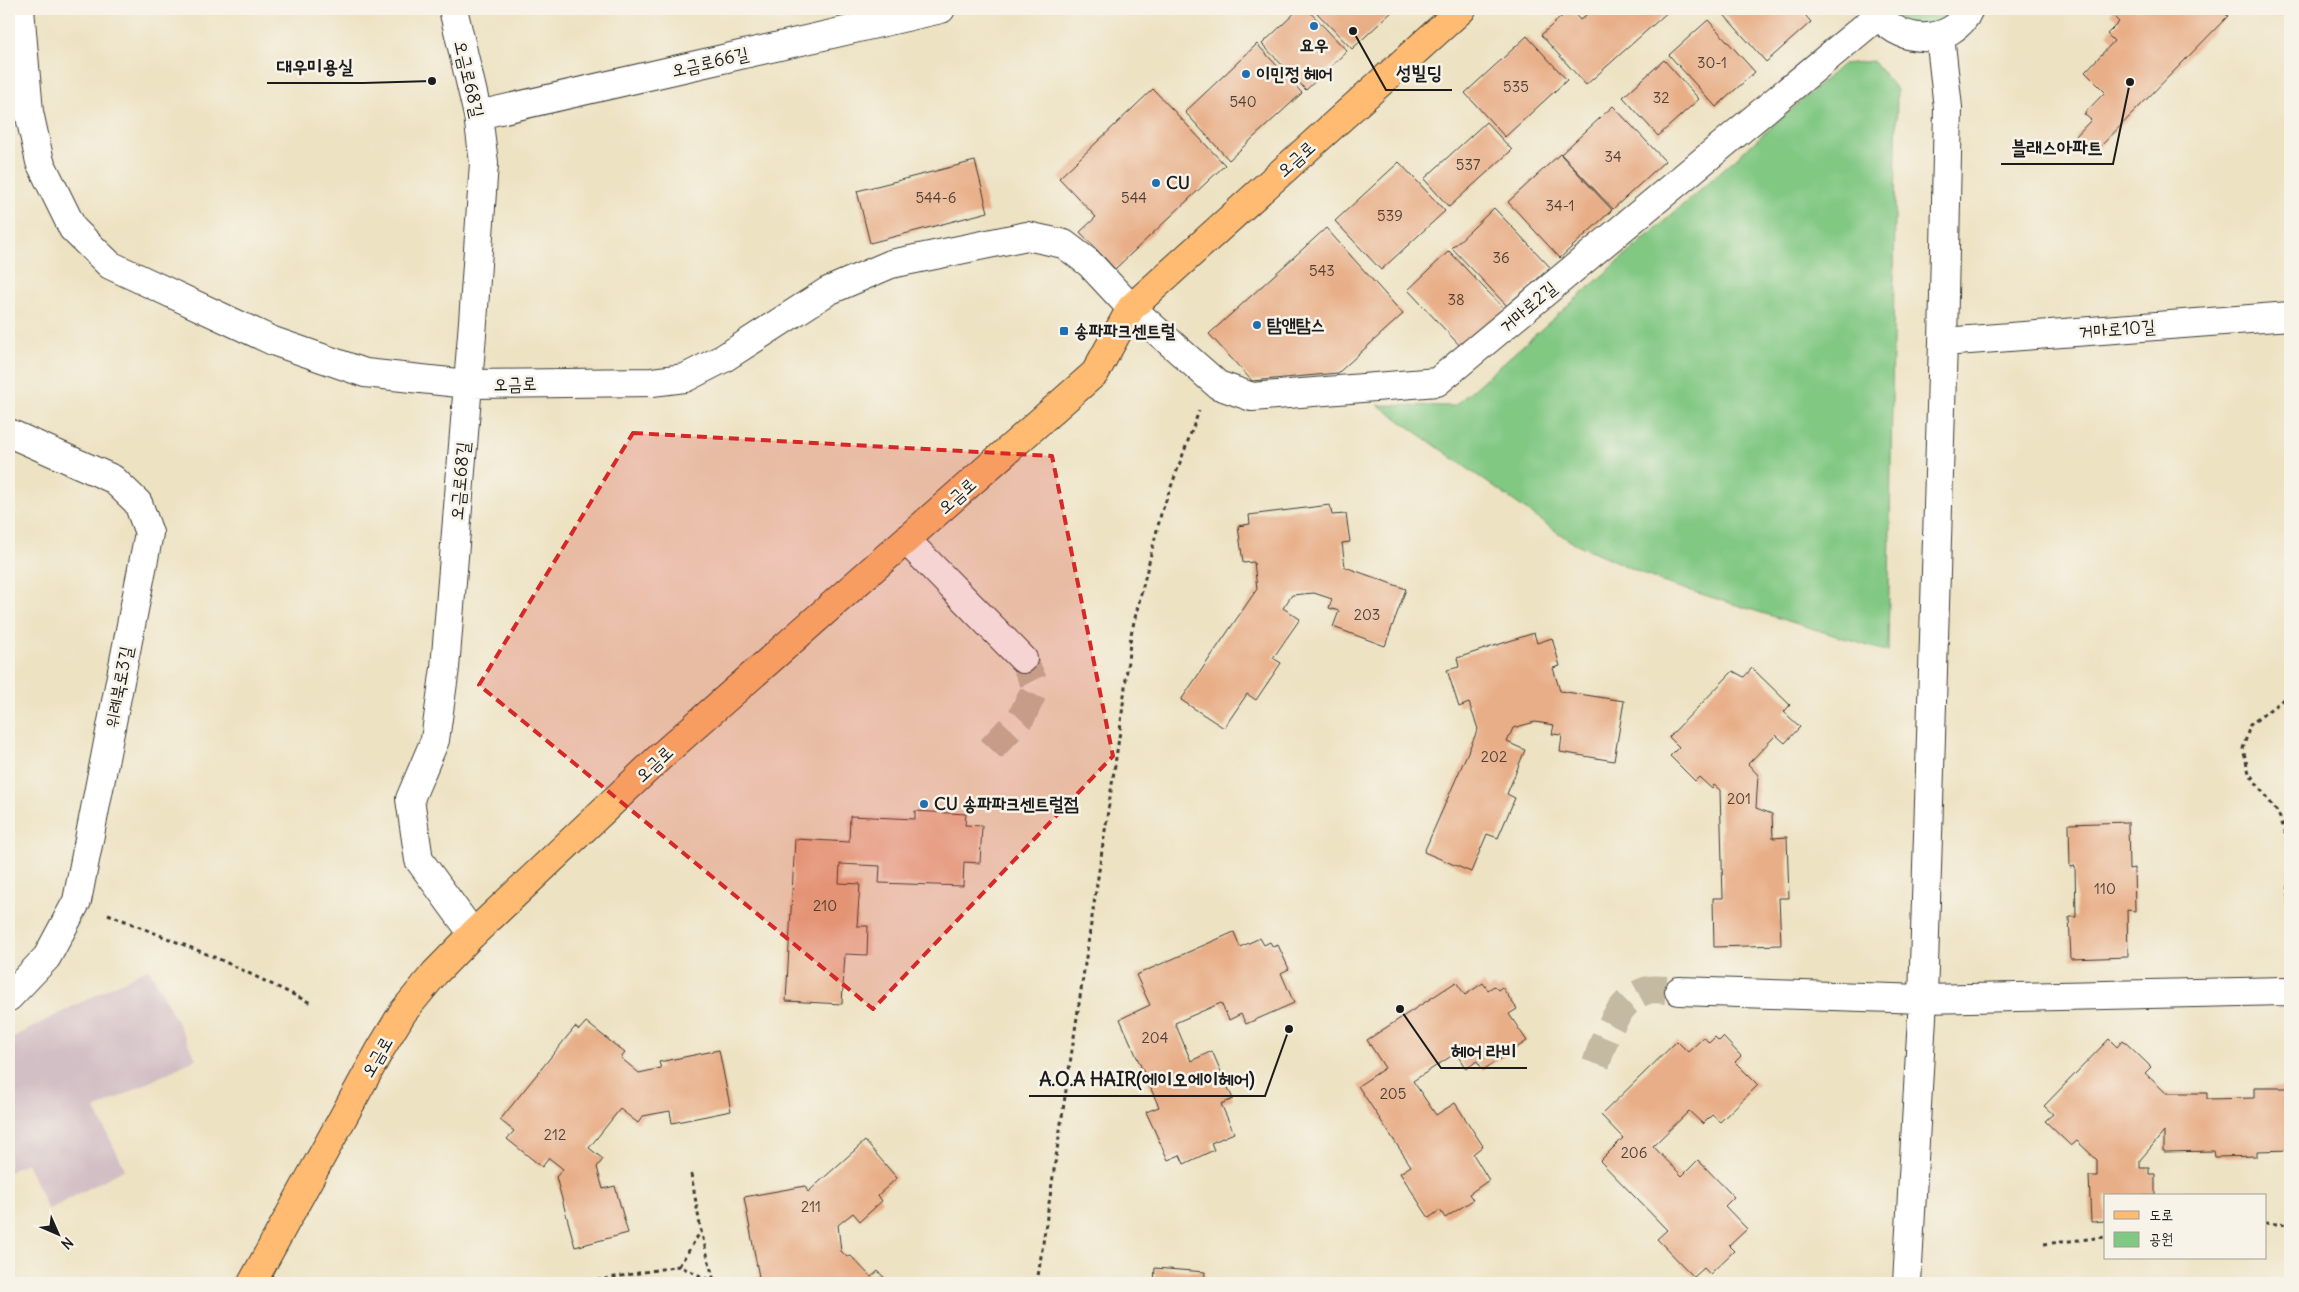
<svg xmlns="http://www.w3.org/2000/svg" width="2299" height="1292" viewBox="0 0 2299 1292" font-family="Delius,'Poor Story',sans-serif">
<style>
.industrial{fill:#d2bec5}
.green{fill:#81c883;stroke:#4e7250}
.building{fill:#e8ae87}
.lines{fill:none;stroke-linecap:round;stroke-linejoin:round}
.minor-tunnel{stroke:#c3baa1;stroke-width:28;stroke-dasharray:28 14;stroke-linecap:butt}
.minor-casing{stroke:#3b3a35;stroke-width:30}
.major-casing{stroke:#3b3a35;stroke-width:30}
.path{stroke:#3b3a35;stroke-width:3;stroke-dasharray:4 4;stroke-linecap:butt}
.minor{stroke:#fff;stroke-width:28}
.major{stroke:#ffbb71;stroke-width:28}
.marked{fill:#d62828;fill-opacity:0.2;stroke:#d62828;stroke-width:4;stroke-dasharray:10 6;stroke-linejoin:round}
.poi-dot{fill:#1f6fb2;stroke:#f7f3e8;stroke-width:2}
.labels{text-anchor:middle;stroke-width:5;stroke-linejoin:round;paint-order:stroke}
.number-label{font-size:15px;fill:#4f4037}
.poi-label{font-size:18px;font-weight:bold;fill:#1c1c1c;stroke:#f7f3e8;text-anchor:start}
.street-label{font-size:18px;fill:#1c1c1c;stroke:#f7f3e8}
.leader{fill:none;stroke:#1c1c1c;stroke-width:2}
.callout-dot{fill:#1c1c1c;stroke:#f7f3e8;stroke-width:2}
.callout-label{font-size:19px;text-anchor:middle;font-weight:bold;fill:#1c1c1c;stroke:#f7f3e8;stroke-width:5;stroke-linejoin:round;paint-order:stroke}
</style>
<rect width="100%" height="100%" fill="#f7f3e8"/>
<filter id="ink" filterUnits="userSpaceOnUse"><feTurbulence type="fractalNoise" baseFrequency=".02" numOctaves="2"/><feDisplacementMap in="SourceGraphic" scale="10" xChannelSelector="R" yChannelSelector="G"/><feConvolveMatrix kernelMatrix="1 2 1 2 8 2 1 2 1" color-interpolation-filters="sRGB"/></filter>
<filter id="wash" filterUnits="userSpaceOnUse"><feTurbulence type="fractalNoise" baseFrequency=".0096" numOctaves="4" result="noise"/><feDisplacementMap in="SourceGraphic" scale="20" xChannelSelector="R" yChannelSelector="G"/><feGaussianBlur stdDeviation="1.12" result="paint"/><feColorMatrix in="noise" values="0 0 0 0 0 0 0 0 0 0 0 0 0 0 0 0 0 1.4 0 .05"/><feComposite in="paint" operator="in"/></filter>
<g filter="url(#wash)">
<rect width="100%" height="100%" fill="#ede2c2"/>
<path class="industrial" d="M149 968 196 1059 95 1109 125 1169 48 1210 27 1163 9 1172V1039Z"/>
<path class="green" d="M1884 9H1960L1956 15 1917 30Z
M1873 61 1897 90 1888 652 1662 582 1570 541 1378 405 1454 406 1843 64Z"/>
<g id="blocks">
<path class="building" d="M1299 9H1307L1347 51 1306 90 1262 44Z
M1322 9H1395L1352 49 1317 13Z
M1570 9 1580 20 1593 9H1671L1586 85 1541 35Z
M1719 9H1800L1811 22 1766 62Z
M2115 9H2220L2228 16 2093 154 2075 137 2091 120 2084 114 2105 92 2085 72 2114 41 2107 34 2119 22 2110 13Z
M1708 20 1755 72 1716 107 1669 55Z
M1527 36 1567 80 1505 137 1465 93Z
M1257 44 1302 93 1229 160 1185 112Z
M1664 60 1699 99 1658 136 1623 97Z
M1153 89 1225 165 1115 269 1080 232 1096 217 1059 178Z
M1613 106 1665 161 1613 209 1561 154Z
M1486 122 1512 150 1449 207 1424 179Z
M1560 154 1612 210 1560 258 1508 202Z
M975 161 988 212 870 243 857 191Z
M1399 162 1445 211 1381 270 1335 221Z
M1494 208 1550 267 1508 307 1452 248Z
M1326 228 1403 314 1338 373 1252 381 1209 334Z
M1449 251 1505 310 1463 349 1408 290Z
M1330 505 1332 515 1346 514 1350 542 1342 543 1345 567 1406 589 1385 646 1333 627 1339 611 1329 608 1332 599 1314 593 1292 595 1283 608 1300 619 1273 658 1281 663 1256 700 1247 694 1224 728 1181 700 1257 589 1254 562 1243 563 1238 526 1250 524 1249 515Z
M1534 633 1537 643 1552 638 1560 666 1553 668 1560 691 1624 701 1614 761 1560 752 1562 735 1552 734 1554 725 1535 722 1513 728 1507 742 1525 750 1507 794 1515 798 1498 838 1487 834 1471 872 1424 852 1478 729 1469 703 1459 707 1447 670 1459 667 1457 658Z
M1752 668 1790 705 1784 712 1800 727 1785 743 1776 735 1748 764 1758 775 1756 808 1772 814 1773 838 1787 837 1789 898H1779L1781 945 1714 947 1713 898H1723L1720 790 1714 785 1712 789 1699 777 1695 781 1670 756 1679 747 1669 737 1733 671 1744 677Z
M915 811 966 814 965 825 982 826 980 863 964 862 963 886 879 883 880 866 840 864 839 883 860 884 857 926H868L867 955 845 954 842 1004 786 1001 795 839 849 842 850 816 915 819Z
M2128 822 2129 869 2134 868 2135 911 2127 910 2128 957 2071 959 2069 917H2076L2075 866 2070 867 2069 824Z
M1234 932 1240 947 1260 938 1264 945 1270 942 1273 947 1278 945 1289 969 1281 973 1294 1003 1246 1024 1241 1014 1229 1020 1221 1003 1175 1023 1191 1061 1212 1051 1233 1099 1221 1104 1234 1133 1211 1143 1214 1150 1184 1164 1180 1155 1168 1160 1146 1112 1159 1107 1120 1019 1150 1005 1136 975Z
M1456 982 1465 995 1483 983 1488 990 1494 986 1498 990 1502 987 1517 1009 1509 1014 1527 1041 1483 1070 1477 1061 1466 1069 1456 1053 1413 1081 1436 1115 1455 1103 1483 1146 1473 1154 1489 1180 1469 1194 1473 1200 1445 1218 1440 1210 1429 1218 1400 1173 1411 1166 1358 1086 1385 1068 1367 1040Z
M586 1022 625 1053 621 1058 639 1073 661 1068 659 1062 719 1050 731 1111 672 1123 670 1111 643 1116 638 1123 620 1109 589 1148 603 1159 597 1167 603 1189 615 1186 628 1233 575 1247 556 1177 563 1169 549 1158 542 1167 507 1139 514 1131 500 1120 575 1027 579 1030Z
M1704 1037 1709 1043 1715 1037 1719 1041 1723 1037 1741 1056 1735 1062 1758 1085 1720 1122 1712 1115 1703 1124 1689 1111 1653 1146 1682 1176 1698 1160 1734 1197 1725 1206 1747 1229 1729 1246 1734 1251 1710 1274 1704 1268 1694 1277 1657 1239 1667 1230 1600 1161 1623 1138 1601 1115 1677 1041 1688 1052Z
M2109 1039 2117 1047 2123 1040 2151 1067 2145 1073 2166 1093H2207V1099L2254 1098V1088H2290V1150L2257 1151V1156L2215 1157 2214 1151 2164 1152V1132L2140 1160V1168H2149V1174H2155V1196H2105V1221L2091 1222 2089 1176H2097V1160L2077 1141 2071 1146 2045 1121 2053 1114 2044 1106Z
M865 1141 897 1178 878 1195 882 1201 860 1221 853 1213 838 1225 841 1251 847 1257 851 1256 871 1277 878 1271 888 1282 892 1279 895 1283H748L747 1279 759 1277 744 1197 805 1186 808 1192Z
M1155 1268 1205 1272 1204 1283H1154Z"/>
</g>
</g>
<g filter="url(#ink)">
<use href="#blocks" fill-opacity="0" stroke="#3b3a35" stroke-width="1"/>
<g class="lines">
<path class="minor-tunnel" d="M991 749 1022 716 1036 687 1023 659
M1596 1064C1605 1037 1617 999 1648 990 1656 988 1670 991 1679 991"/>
<g class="minor-casing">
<path id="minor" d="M20 9 29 112 40 162 73 229 110 265 273 341 365 373 468 384 652 382 685 378 724 358 828 291 891 264 1027 236 1064 244 1089 263 1131 308 1218 385 1252 397 1437 382 1879 15
M453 9 478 115 484 163 473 322 445 668 435 740 410 799 419 860 473 934
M1876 9C1893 45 1953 48 1969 9
M478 115 941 9
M1943 342 2290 316
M9 433 113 479 138 503 149 533 77 901 47 957 9 997
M907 541 1023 659
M1679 991 1923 999 2285 991 2290 992
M1907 1283 1923 999 1943 342 1948 108 1940 35"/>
</g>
<g class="major-casing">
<path id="major" d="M252 1283 380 1050 403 1012 435 973 473 934 661 756 1095 373 1131 308 1462 9"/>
</g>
<path class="path" d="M2290 694 2250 725 2243 749 2249 773 2278 813 2287 836 2290 930
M108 914 219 959 313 1004
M691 1174 701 1231 714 1281
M2265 1223 2290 1225
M2044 1244 2105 1237
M679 1266 701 1231
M581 1283 679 1266 716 1283
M1037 1283 1120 731 1131 634 1161 514 1199 411"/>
<use href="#minor" class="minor"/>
<use href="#major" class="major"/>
</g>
</g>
<path class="marked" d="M633 433 1052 456 1113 756 873 1009 479 685Z"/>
<g class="poi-dot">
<circle cx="1314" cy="26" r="5"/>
<circle cx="1246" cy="74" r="5"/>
<circle cx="1156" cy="183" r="5"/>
<circle cx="1257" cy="325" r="5"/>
<rect x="1059" y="326" width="10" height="10" rx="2.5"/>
<circle cx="924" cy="804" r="5"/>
</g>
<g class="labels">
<g class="number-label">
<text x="1712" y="68">30-1</text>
<text x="1516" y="92">535</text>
<text x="1661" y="103">32</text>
<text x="1243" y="107">540</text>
<text x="1613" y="162">34</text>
<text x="1468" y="170">537</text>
<text x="936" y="203">544-6</text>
<text x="1134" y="203">544</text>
<text x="1560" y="211">34-1</text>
<text x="1390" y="221">539</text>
<text x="1501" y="263">36</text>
<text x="1322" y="276">543</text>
<text x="1456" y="305">38</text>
<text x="1367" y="620">203</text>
<text x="1494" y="762">202</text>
<text x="1739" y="804">201</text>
<text x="2105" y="894">110</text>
<text x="825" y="911">210</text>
<text x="1155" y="1043">204</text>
<text x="1393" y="1099">205</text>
<text x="555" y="1140">212</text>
<text x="1634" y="1158">206</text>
<text x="811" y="1212">211</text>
</g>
<g class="poi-label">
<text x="1314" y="51" text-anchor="middle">요우</text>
<text x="1256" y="80">이민정 헤어</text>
<text x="1166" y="189">CU</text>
<text x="1267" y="331">탐앤탐스</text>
<text x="1074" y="337">송파파크센트럴</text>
<text x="934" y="810">CU 송파파크센트럴점</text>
</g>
<g class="street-label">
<text transform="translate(710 62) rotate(-13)" y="6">오금로66길</text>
<text transform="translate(469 79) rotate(77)" y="6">오금로68길</text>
<text transform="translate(1296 159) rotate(-42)" y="6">오금로</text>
<text transform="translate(1528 307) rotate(-40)" y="6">거마로2길</text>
<text transform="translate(2117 329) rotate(-4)" y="6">거마로10길</text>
<text transform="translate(515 384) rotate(-1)" y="6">오금로</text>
<text transform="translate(460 481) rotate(-85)" y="6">오금로68길</text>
<text transform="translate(957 496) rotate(-42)" y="6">오금로</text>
<text transform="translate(119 687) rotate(-79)" y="6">위례북로3길</text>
<text transform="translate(654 764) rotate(-43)" y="6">오금로</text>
<text transform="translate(377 1057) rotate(-60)" y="6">오금로</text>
</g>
</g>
<path class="leader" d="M432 81L363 83H267M1353 31L1386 90H1452M2130 82L2113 164H2001M1400 1009L1441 1068H1527M1289 1029L1265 1096H1029"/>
<g class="callout-dot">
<circle cx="432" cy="81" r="5"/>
<circle cx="1353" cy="31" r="5"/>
<circle cx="2130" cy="82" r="5"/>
<circle cx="1400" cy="1009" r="5"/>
<circle cx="1289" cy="1029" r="5"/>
</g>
<g class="callout-label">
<text x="315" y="73">대우미용실</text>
<text x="1419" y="79">성빌딩</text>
<text x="2057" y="154">블래스아파트</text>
<text x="1484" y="1058">헤어 라비</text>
<text x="1147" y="1086">A.O.A HAIR(에이오에이헤어)</text>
</g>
<rect width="2299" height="1292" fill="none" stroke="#f7f3e8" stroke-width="30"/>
<rect x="2104" y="1194" width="162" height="65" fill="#f7f3e8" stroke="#9f9d96"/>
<rect x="2114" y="1211" width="25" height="8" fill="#ffbb71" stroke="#9f9d96"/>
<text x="2149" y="1220" font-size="15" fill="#1c1c1c">도로</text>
<rect x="2114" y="1232" width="25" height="15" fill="#81c883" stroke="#9f9d96"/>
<text x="2149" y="1244" font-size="15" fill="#1c1c1c">공원</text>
<g transform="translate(58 1234) rotate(135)" stroke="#f7f3e8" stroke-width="4" paint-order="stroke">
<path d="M0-4L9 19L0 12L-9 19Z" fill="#1c1c1c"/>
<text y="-8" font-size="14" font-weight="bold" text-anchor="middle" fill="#1c1c1c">N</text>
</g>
</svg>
